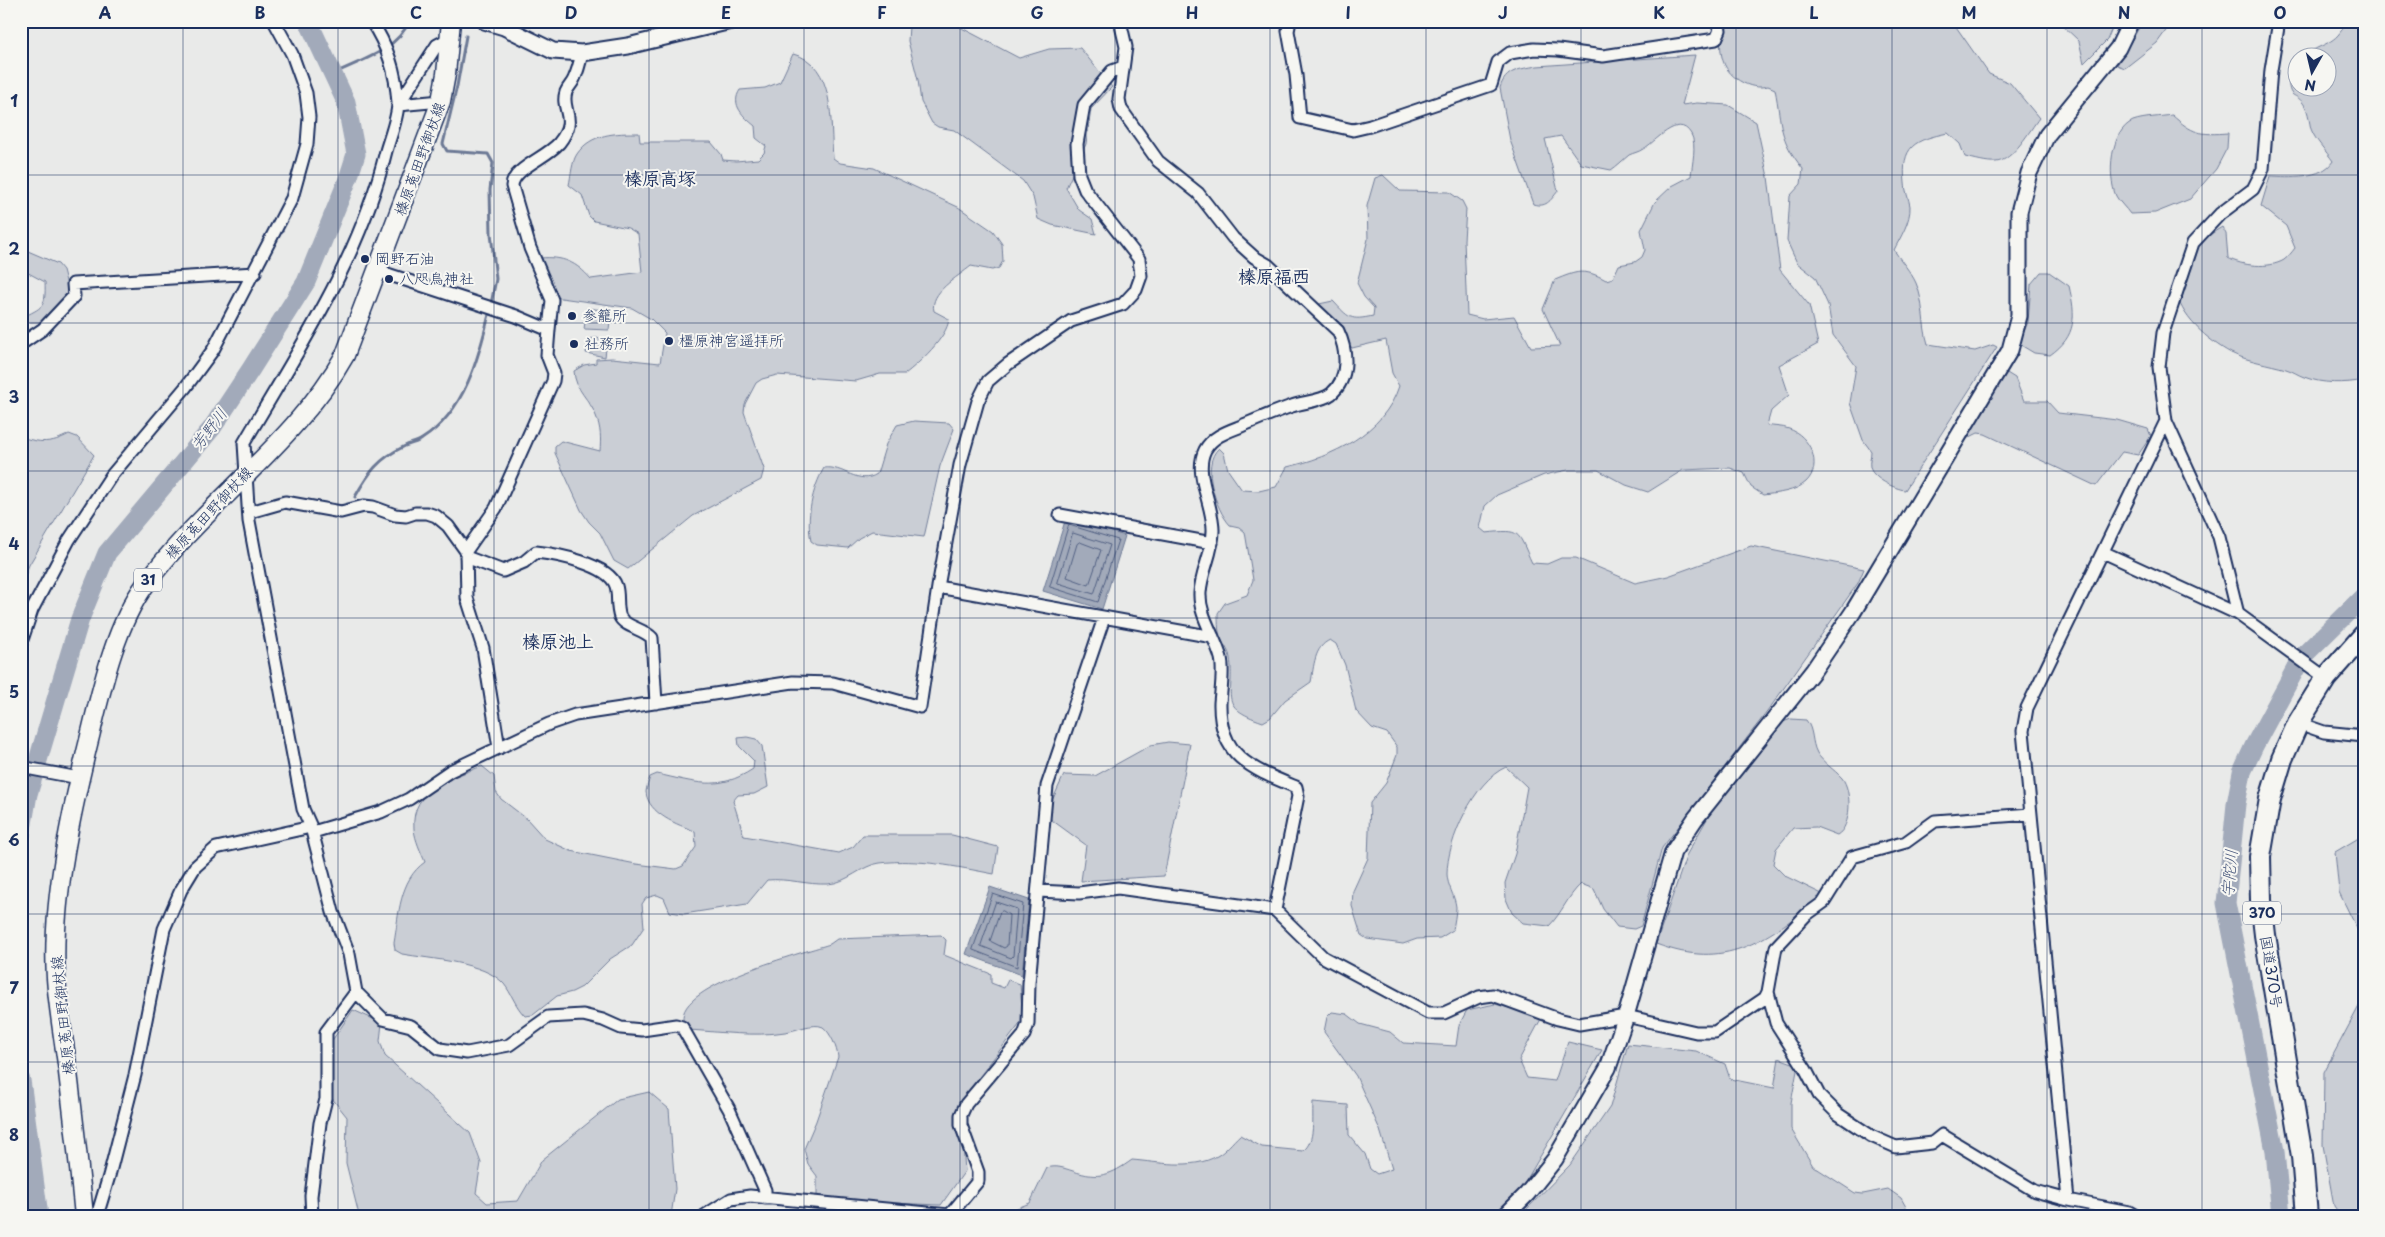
<svg xmlns="http://www.w3.org/2000/svg" width="2385" height="1237" viewBox="0 0 2385 1237" font-family="'Playpen Sans','Klee One',sans-serif">
<style>
.green{fill:#caced5;stroke:#727e9a}
.water{fill:#a2aaba;stroke:#6c7995}
.lines{fill:none;stroke-linecap:round;stroke-linejoin:round}
.shore{stroke:#516083;stroke-width:1}
.stream{stroke:#6c7995;stroke-width:3}
.river{stroke:#a2aaba;stroke-width:19}
.street-casing{stroke:#1b2f5e;stroke-width:15}
.secondary-casing{stroke:#1b2f5e;stroke-width:19}
.primary-casing{stroke:#1b2f5e;stroke-width:21}
.highway-casing{stroke:#1b2f5e;stroke-width:24}
.street{stroke:#f6f6f2;stroke-width:11}
.secondary{stroke:#f6f6f2;stroke-width:15}
.primary{stroke:#f6f6f2;stroke-width:18}
.highway{stroke:#f6f6f2;stroke-width:20}
.grid{fill:none;stroke:#1b2f5e;stroke-width:1;stroke-opacity:0.55}
.poi-dot{fill:#1b2f5e;stroke:#f6f6f2;stroke-width:2}
.labels{text-anchor:middle;stroke-width:4;stroke-linejoin:round;paint-order:stroke}
.shield{fill:#f6f6f2;stroke:#5d6b8a;stroke-width:1}
.shield-label{font-size:14px;font-weight:bold;fill:#1b2f5e}
.street-label{font-size:15px;fill:#1b2f5e;stroke:#f6f6f2}
.poi-label{font-size:15px;fill:#1b2f5e;stroke:#f6f6f2;text-anchor:start}
.water-label{font-size:16px;font-style:italic;fill:#44547a;stroke:#f6f6f2}
.quarter-label{font-size:18px;font-weight:bold;fill:#1b2f5e;stroke:#f6f6f2}
.neatline{fill:none;stroke:#1b2f5e;stroke-width:2}
.grid-label{font-size:16px;text-anchor:middle;font-weight:bold;fill:#1b2f5e}
</style>
<rect width="100%" height="100%" fill="#e9eae9"/>
<filter id="ink" filterUnits="userSpaceOnUse"><feTurbulence type="fractalNoise" baseFrequency=".02" numOctaves="2"/><feDisplacementMap in="SourceGraphic" scale="10" xChannelSelector="R" yChannelSelector="G"/><feConvolveMatrix kernelMatrix="1 2 1 2 8 2 1 2 1" color-interpolation-filters="sRGB"/></filter>
<g filter="url(#ink)">
<path class="green" d="M1718 21H1952L1989 74 2010 83 2039 118C2030 130 2013 161 1996 162 1987 163 1975 159 1965 157L1960 144 1948 133C1914 140 1901 146 1905 183 1905 191 1909 199 1910 206 1911 221 1900 238 1894 250 1901 261 1911 272 1916 283 1924 301 1922 325 1928 344L1975 351 1993 345 1997 347 1905 490C1895 489 1872 478 1870 467 1869 462 1871 456 1871 451L1863 440 1850 403 1856 366 1833 335 1828 305 1815 277 1797 263 1787 241 1790 196 1801 184 1803 169C1778 138 1782 125 1775 89L1768 86C1750 91 1726 77 1722 57 1719 45 1722 36 1718 21Z
M2058 21H2115L2107 40 2084 63 2079 41Z
M2143 21H2173L2157 43 2125 68 2117 65Z
M2346 21H2364V380C2345 384 2322 384 2304 377 2298 375 2293 371 2286 369 2269 364 2247 361 2231 353 2209 341 2178 316 2176 288 2176 284 2179 278 2180 274 2188 253 2203 238 2222 227L2226 234 2228 258C2242 266 2269 269 2284 260 2288 257 2292 252 2295 248L2286 226 2261 206 2270 176C2290 177 2322 179 2333 161 2326 151 2315 140 2311 129 2309 121 2309 114 2305 106 2295 89 2289 104 2288 75L2297 63 2298 88H2328V58L2303 57C2321 42 2337 46 2346 21Z
M933 23 956 25 1019 58 1049 49 1080 48 1112 87 1091 109 1086 144 1066 188 1079 210 1092 219 1096 234 1052 225 1038 219 1033 197 1023 181 954 130 938 127 932 123 921 102 918 80 908 41 909 26Z
M793 54C836 64 830 123 833 158L840 163 874 168 958 207 993 231 1002 244 1003 261 999 268 992 270 971 266C958 277 929 292 934 311L949 319C947 338 919 363 905 374H880L856 381 777 375 762 379 756 383 745 404 744 412 764 469 761 480 693 516 628 569 614 561 600 533 589 522 581 510 555 453V446L561 441 600 451C601 439 601 428 596 416 590 399 575 391 574 371L584 365 596 363V359L612 358 660 363 665 333 651 319 632 308 554 297 540 258C563 256 576 262 591 279L642 272 638 234 628 228 594 221 589 216 582 195 569 185C571 176 572 161 577 154 591 133 616 133 639 133L640 142H711L721 154 723 160 736 161 758 159 764 153 766 146 756 138 755 126C744 117 730 105 740 90L765 88 780 82Z
M1695 55 1682 105 1697 103 1728 105 1756 122 1768 177 1780 270 1809 305 1818 344 1779 365 1789 395 1771 411 1767 425C1774 427 1782 426 1789 429 1809 435 1824 465 1806 482 1795 492 1778 493 1763 495L1751 487 1744 473 1730 468 1683 470 1648 492 1626 485 1598 470H1568L1544 475 1497 495 1485 506 1480 528 1486 533C1522 529 1517 531 1532 563L1547 564 1561 558H1576L1635 583 1668 576 1751 546 1864 569 1858 583 1767 712 1662 848 1641 926 1634 929 1617 927 1603 909 1594 889 1581 884C1567 897 1562 913 1549 926L1523 923 1512 913 1506 899 1505 883 1515 854 1527 787 1506 767C1474 781 1447 841 1447 874 1447 885 1455 896 1456 907 1456 914 1454 923 1453 930L1440 938 1417 939 1403 944 1367 939 1361 935 1352 906 1353 891 1368 858 1370 803 1386 783 1397 755V747L1387 733 1372 728 1356 711 1345 665 1336 644 1330 640C1314 647 1314 666 1311 682L1285 700 1270 718 1263 722C1215 706 1236 695 1230 658 1229 650 1223 644 1220 637 1218 629 1218 620 1218 613L1225 603 1247 595 1253 580 1245 532 1239 527 1230 525C1216 510 1200 464 1219 448L1224 453 1228 470 1242 490 1259 491 1276 487 1287 467C1332 457 1384 433 1399 386L1392 373 1386 340 1352 348 1319 304 1333 301C1349 318 1350 321 1373 316L1374 308 1364 297 1357 283 1368 239 1367 206 1375 178 1383 175 1400 191 1449 192 1462 201 1466 209 1464 240 1467 315 1483 319 1514 316 1531 347 1560 346 1543 309 1555 280C1577 271 1584 268 1606 280L1613 278 1619 265 1635 262 1642 257 1645 250 1641 230 1655 202 1672 186 1691 176C1692 165 1697 144 1691 134 1678 112 1655 143 1643 149 1639 152 1633 153 1629 155 1623 160 1617 166 1611 170L1581 164 1561 136 1545 139 1558 191C1550 201 1546 208 1533 204L1510 140 1500 88C1505 70 1520 69 1537 66Z
M2172 115C2193 134 2200 135 2228 133L2227 148 2216 169 2190 199 2155 213 2130 214C2126 208 2119 202 2116 196 2107 176 2110 131 2133 121 2144 117 2160 117 2172 115Z
M21 248 58 264 63 270 69 293 44 322H21V318C43 307 46 308 45 282L21 269Z
M2041 272H2049L2069 286C2076 316 2077 336 2050 355L2034 353 2019 344 2028 322 2031 284Z
M587 308 611 311 609 330 584 329Z
M596 338 607 340 605 357 586 353 588 339Z
M2002 370 2015 378 2024 401H2047L2058 413 2117 420 2148 429 2151 436 2138 455 2122 452 2096 486 1985 434 1978 433 1966 439Z
M914 421 949 423 954 429 940 466 924 537 872 531 859 538 848 548 817 545 811 541C806 518 812 489 824 468 843 465 858 486 877 474L886 444 897 425Z
M69 434 77 437 94 455 29 565 21 587V437C40 443 51 444 69 434Z
M1791 719 1806 720C1814 730 1811 742 1817 753 1823 763 1834 769 1842 778 1852 790 1852 827 1837 835L1816 827 1793 828 1776 849 1773 864 1785 876 1822 894 1818 901C1762 941 1727 971 1656 944L1687 854 1723 791 1783 722Z
M747 737 756 739 762 746 768 787 754 794 738 795 733 801 744 836 839 853 853 847 863 835H952L998 847 994 874C957 867 918 858 880 863 862 865 847 883 828 884 807 885 788 878 767 880L747 904 684 914 670 912 664 898 657 895 646 898 642 904 644 927 632 945 610 959 582 987 572 992 557 996 533 1015 525 1016C515 1006 512 994 504 984 485 962 430 959 402 954L395 950 394 943C399 915 399 880 425 862 421 852 415 840 414 829 410 788 453 778 482 766L494 776 496 792 501 799 527 819 545 839 571 851 636 864 676 869 683 866 696 847 695 831C678 825 648 814 646 792 646 788 649 781 650 777L657 774C695 782 718 792 753 769L754 761 739 746 738 738Z
M1168 742 1190 744 1164 876 1081 881 1086 845 1049 818 1051 803 1064 775 1095 776 1151 745Z
M2362 836 2364 837V943L2339 892 2335 852Z
M941 935 946 940 944 955 991 974V983L1004 988 1008 980 1020 984 1023 1020 963 1098 960 1107 965 1171 941 1205 817 1200V1176L808 1164 804 1149 816 1121 838 1057C837 1048 831 1033 823 1027 813 1022 795 1031 785 1032 754 1037 721 1032 689 1030 651 991 806 952 830 944L837 939Z
M2364 997V1216H2341L2334 1206 2323 1145 2324 1072Z
M1495 1004 1542 1017 1519 1060 1527 1078 1555 1081 1568 1042 1602 1050 1512 1205 1496 1216H984L988 1213 1007 1212 1030 1203 1047 1168C1057 1165 1063 1168 1073 1171 1099 1180 1111 1175 1132 1160 1158 1162 1192 1170 1217 1156 1225 1152 1233 1141 1240 1135L1262 1147 1303 1151C1316 1141 1312 1118 1313 1102L1348 1105 1349 1135 1365 1154 1370 1169 1377 1174 1392 1169 1380 1130 1356 1076 1324 1032 1327 1017 1332 1012 1347 1014 1360 1024 1390 1032 1403 1043 1456 1046 1459 1025 1467 1010Z
M353 1010 382 1023 380 1041 385 1056 470 1133 481 1163 476 1193 487 1203 518 1201 542 1160 618 1099 649 1092 669 1109 675 1189 671 1216 359 1215 346 1163 347 1117 331 1097V1042Z
M1628 1044 1696 1051 1725 1064 1730 1079 1774 1088 1779 1058 1798 1065 1791 1103V1129L1813 1166 1855 1193 1863 1194 1888 1189 1901 1198 1911 1216H1520L1570 1165 1610 1107Z"/>
<path class="water" d="M1066 518 1125 536 1102 609 1043 591Z
M990 887 1029 900 1022 975 966 954Z"/>
<g class="lines">
<path class="shore" d="M1069 525 1118 540 1098 602 1050 587Z
M1073 533 1110 545 1094 594 1058 583Z
M1080 542 1101 550 1089 585 1067 577 1077 544Z
M993 894 1023 904 1017 967 973 950Z
M996 902 1017 909 1013 956 1011 958 981 946Z
M1003 911 1009 915 1007 946 1004 948 990 941 1000 912Z"/>
<path class="stream" d="M466 36 457 86 443 144 447 151 488 154 493 163 490 190 491 233 496 279 491 304
M332 74C358 62 398 50 409 21
M355 497C369 472 378 459 405 446 410 443 417 443 422 439 465 412 479 357 490 310"/>
<path class="river" d="M21 835 28 794 60 686 80 619 107 553 212 428 251 369 306 282 348 179 356 154 346 102 308 21
M21 1080 39 1216
M2281 1216 2275 1151 2226 903 2236 804 2242 772 2254 746 2302 657 2364 596"/>
<g class="street-casing">
<path id="street" d="M371 21C388 46 396 73 398 103 398 117 390 137 386 151 360 258 299 349 244 443L249 521 303 809 311 827 333 912 349 954 356 992 383 1019 411 1026 440 1049 467 1053 509 1045 548 1017 583 1015 603 1020 621 1028 642 1030 676 1025 682 1027 729 1109 765 1190V1198
M1120 21 1126 47 1119 99 1121 109 1158 161 1198 193 1233 238 1254 257 1268 265 1338 331C1347 350 1350 378 1331 394 1322 401 1303 402 1292 406 1274 412 1256 420 1239 427 1226 432 1212 437 1205 450 1193 474 1214 505 1213 531 1213 553 1201 572 1200 593 1199 616 1215 636 1221 658 1224 671 1221 689 1220 703 1219 757 1252 769 1296 787L1298 796 1275 910
M1290 21 1288 31 1296 75 1300 118 1353 130 1370 126 1491 85 1498 62 1510 53 1534 49 1558 50 1603 56 1716 39 1720 30 1717 21
M398 105 437 45 450 38
M398 105 441 101
M378 271 516 316 549 330 547 355 554 373 553 381 496 508 466 551
M549 330 552 300 530 248 512 186C513 168 546 158 559 143 579 118 560 110 566 92 568 87 572 84 574 79 578 71 580 62 582 53
M21 344 43 329 74 296 73 284 255 273
M250 512 285 502 341 512 364 506 373 507 395 515 406 516 415 513H427L436 516 448 526 466 551 467 598 483 648 499 748
M1060 515 1212 543
M2103 552 2238 614 2326 678
M466 557 503 571 524 562 536 552C555 554 609 564 616 586 619 595 616 608 620 617 625 627 644 629 652 638L656 703
M938 587 1213 637
M2238 614 2219 537 2166 421 2159 367 2163 333 2193 243 2220 214 2253 189 2263 169 2271 70 2279 21
M21 643 32 610 69 540 111 476 185 388 213 350 292 198 307 144 309 117 306 93 292 54 274 21
M2298 723 2324 732 2364 736
M21 767 79 778
M313 832 381 812 409 799 450 771 549 724 575 715 793 682 833 683 920 707 938 587 960 465 978 401 988 381 1008 364 1071 321 1123 304 1136 290 1141 276 1139 259 1085 190 1079 175 1077 144 1084 105 1112 71 1123 67
M1038 891 1079 893 1118 888 1275 910 1323 957 1428 1013H1444L1479 997 1493 995 1558 1019 1579 1024 1626 1016 1696 1032H1715L1765 998 1768 992 1776 947 1806 915 1824 902 1852 857 1906 842 1935 821 2031 814
M1768 992 1776 1023 1806 1070 1819 1095 1838 1114 1871 1136 1896 1147 1932 1143 1942 1135 2035 1191 2068 1200 2129 1212 2136 1216
M2068 1200 2023 731 2027 708 2166 421
M97 1216 109 1176 135 1075 164 929 181 890 195 867 216 848 311 827
M312 1216 311 1196 320 1123 326 1099V1032L356 992
M704 1216 731 1199 750 1196 949 1215
M949 1216 978 1181V1172L961 1125V1115L966 1104 1024 1035 1028 1024 1029 983 1047 786 1104 618"/>
</g>
<g class="secondary-casing">
<path id="secondary" d="M484 21 504 27 553 51 582 53 628 46 731 21
M1505 1216 1527 1194 1555 1159 1608 1068 1626 1016 1673 852 1695 819 1813 671 1853 612 2010 350 2019 316V212L2029 173 2047 135 2118 48 2131 21"/>
</g>
<g class="primary-casing">
<path id="primary" d="M84 1216C79 1165 73 1114 67 1064 63 1035 58 1007 56 978 51 899 73 804 92 728 103 682 117 623 145 585 205 503 295 444 345 355L441 101 446 74 451 21"/>
</g>
<g class="highway-casing">
<path id="highway" d="M2307 1216 2302 1156 2265 935 2261 900 2260 857 2270 799 2282 759 2298 723 2326 678 2364 635"/>
</g>
<use href="#street" class="street"/>
<use href="#secondary" class="secondary"/>
<use href="#primary" class="primary"/>
<use href="#highway" class="highway"/>
</g>
</g>
<path class="grid" d="M183 21V1216M338 21V1216M494 21V1216M649 21V1216M804 21V1216M960 21V1216M1115 21V1216M1270 21V1216M1426 21V1216M1581 21V1216M1736 21V1216M1892 21V1216M2047 21V1216M2202 21V1216M21 175H2364M21 323H2364M21 471H2364M21 618H2364M21 766H2364M21 914H2364M21 1062H2364"/>
<g class="poi-dot">
<circle cx="365" cy="259" r="5"/>
<circle cx="389" cy="279" r="5"/>
<circle cx="572" cy="316" r="5"/>
<circle cx="669" cy="341" r="5"/>
<circle cx="574" cy="344" r="5"/>
</g>
<g class="labels">
<g class="shield">
<rect x="134" y="568.5" width="28" height="23" rx="4"/>
<rect x="2243" y="901.5" width="38" height="23" rx="4"/>
</g>
<g class="shield-label">
<text x="148" y="585">31</text>
<text x="2262" y="918">370</text>
</g>
<g class="street-label">
<text transform="translate(420 159) rotate(-70)" y="5">榛原菟田野御杖線</text>
<text transform="translate(209 513) rotate(-47)" y="5">榛原菟田野御杖線</text>
<text transform="translate(2271 972) rotate(81)" y="5">国道370号</text>
<text transform="translate(63 1015) rotate(-96)" y="5">榛原菟田野御杖線</text>
</g>
<g class="poi-label">
<text x="375" y="264">岡野石油</text>
<text x="399" y="284">八咫烏神社</text>
<text x="582" y="321">参籠所</text>
<text x="679" y="346">橿原神宮遥拝所</text>
<text x="584" y="349">社務所</text>
</g>
<g class="water-label">
<text transform="translate(209 429) rotate(-53)" y="6">芳野川</text>
<text transform="translate(2229 873) rotate(-85)" y="6">宇陀川</text>
</g>
<g class="quarter-label">
<text x="660" y="185">榛原高塚</text>
<text x="1274" y="283">榛原福西</text>
<text x="558" y="648">榛原池上</text>
</g>
</g>
<rect width="2385" height="1237" fill="none" stroke="#f6f6f2" stroke-width="55"/>
<g transform="translate(2312 72) rotate(188)"><circle r="24" fill="#f6f6f2" stroke="#9ea6b7"/>
<path d="M0-4L9 19L0 12L-9 19Z" fill="#1b2f5e"/>
<text y="-8" font-size="14" font-weight="bold" text-anchor="middle" fill="#1b2f5e">N</text>
</g>
<rect x="28" y="28" width="2330" height="1182" class="neatline"/>
<g class="grid-label">
<text x="105" y="19">A</text>
<text x="260" y="19">B</text>
<text x="416" y="19">C</text>
<text x="571" y="19">D</text>
<text x="726" y="19">E</text>
<text x="882" y="19">F</text>
<text x="1037" y="19">G</text>
<text x="1192" y="19">H</text>
<text x="1348" y="19">I</text>
<text x="1503" y="19">J</text>
<text x="1659" y="19">K</text>
<text x="1814" y="19">L</text>
<text x="1969" y="19">M</text>
<text x="2124" y="19">N</text>
<text x="2280" y="19">O</text>
<text x="14" y="107">1</text>
<text x="14" y="255">2</text>
<text x="14" y="403">3</text>
<text x="14" y="550">4</text>
<text x="14" y="698">5</text>
<text x="14" y="846">6</text>
<text x="14" y="994">7</text>
<text x="14" y="1141">8</text>
</g>
</svg>
